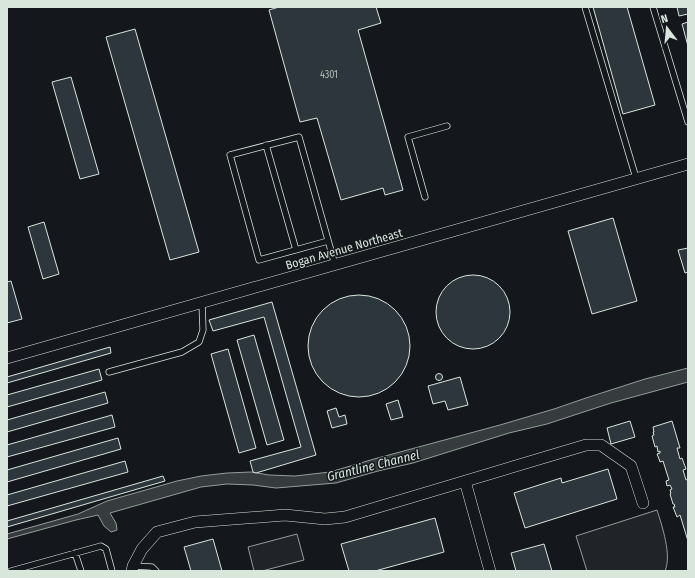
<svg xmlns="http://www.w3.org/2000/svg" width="695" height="578" viewBox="0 0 695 578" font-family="'Fira Sans Condensed',sans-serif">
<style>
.green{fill:#202428;stroke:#939e99}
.water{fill:#363b3e;stroke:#939e99}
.building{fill:#2c363c;stroke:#d8e6dc}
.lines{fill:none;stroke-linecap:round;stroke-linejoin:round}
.lane-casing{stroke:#d8e6dc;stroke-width:7}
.street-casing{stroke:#d8e6dc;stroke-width:12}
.lane{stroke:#14181c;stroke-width:5.5}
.street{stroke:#14181c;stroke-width:11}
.labels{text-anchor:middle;stroke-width:3;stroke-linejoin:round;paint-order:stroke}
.number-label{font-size:10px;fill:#adbab4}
.street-label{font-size:12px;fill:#d8e6dc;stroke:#14181c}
.water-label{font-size:13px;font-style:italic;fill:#d8e6dc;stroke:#14181c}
</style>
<rect width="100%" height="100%" fill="#14181c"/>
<path class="green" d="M657 510C662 526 672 555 665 571H587L576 536Z
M297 534 304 560 262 571H254L248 547Z"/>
<path class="water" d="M688 368V382L611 403 547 424 509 433 413 463 378 471 336 483 276 488 253 485 227 484 201 487 110 513 116 523 117 530 111 532 104 526 98 515 76 520 7 539V534L78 514 107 501 177 481 201 476 227 473 251 472 269 475 295 476 330 472 374 459 500 425 554 409 586 398 645 379Z"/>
<path class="building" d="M279 7H376L381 23 358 30 403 190 385 195 383 188 341 200 317 118 300 122 269 10Z
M593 7H627L655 105 623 114Z
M677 7H688V14L679 16Z
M688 22V46L682 24Z
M135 29 199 252 170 260 106 37Z
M71 77 99 174 80 179 52 82Z
M613 218 637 301 592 314 568 231Z
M44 222 59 274 43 279 28 227Z
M688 248V272L685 273 678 250Z
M436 312a37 37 0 1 1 74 0a37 37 0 1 1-74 0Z
M11 281 22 319 7 323V282Z
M308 346a51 51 0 1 1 102 0a51 51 0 1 1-102 0Z
M272 302 316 455 256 473 253 472 250 461 301 447 264 317 213 331 209 320Z
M254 335 284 440 267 445 237 340Z
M110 347 111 353 7 383V377Z
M228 349 256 448 239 453 211 354Z
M99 369 102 380 7 407V395Z
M435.5 377a3.5 3.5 0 1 1 7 0a3.5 3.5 0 1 1-7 0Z
M460 377 468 405 448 410 445 401 433 404 428 386Z
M105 392 108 403 7 432V420Z
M398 400 403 417 391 420 386 404Z
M336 408 339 417 345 415 347 424 332 428 327 411Z
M112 415 115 427 7 457V445Z
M630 421 635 437 611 444 607 428Z
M672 421 680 448H677L680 459 682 458 686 469 683 470 686 480 688 479V541L680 515 677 517 673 507H675L674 504H673L670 494 671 493 670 490 672 489 670 485 667 486 666 481 669 480 663 461 660 462 659 459 657 454 660 453V451L658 452 657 446 655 447 652 436 654 435 653 432H654L653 427Z
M118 438 121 449 7 482V470Z
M125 461 128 472 7 506V495Z
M608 469 617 499 525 528 514 493 561 478 562 483Z
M163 476 165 481 7 527V521Z
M435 518 444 552 375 571H349L341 544Z
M213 539 222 571H191L184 547Z
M544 544 552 571H516L511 553Z"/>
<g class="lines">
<g class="lane-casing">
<path id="lane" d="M585 7 636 178
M653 7 688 122
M266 145 296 250
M425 197 408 137 447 126
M328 241 259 260 230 155 299 137 335 265
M109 372 182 352 199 342 203 330 202 303
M75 553 81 571
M133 566 152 567 156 571
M11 571 101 546 106 549 112 571"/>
</g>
<g class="street-casing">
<path id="street" d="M7 358 688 164
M465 481 490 571
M132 571 133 566 142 549 157 532 195 522 285 515 325 519 345 517 586 445H601L631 466 643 503"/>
</g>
<use href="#lane" class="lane"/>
<use href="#street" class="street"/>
</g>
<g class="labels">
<g class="number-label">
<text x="329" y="78">4301</text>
</g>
<g class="street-label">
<text transform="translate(344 249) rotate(-16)" y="4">Bogan Avenue Northeast</text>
</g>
<g class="water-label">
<text transform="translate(373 465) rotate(-14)" y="5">Grantline Channel</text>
</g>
</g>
<rect width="695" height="578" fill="none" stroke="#d8e6dc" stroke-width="16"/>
<g transform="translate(667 28) rotate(344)" stroke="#14181c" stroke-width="3" paint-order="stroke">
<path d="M0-3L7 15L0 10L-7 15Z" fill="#d8e6dc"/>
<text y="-6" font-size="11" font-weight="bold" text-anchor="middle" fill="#d8e6dc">N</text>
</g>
</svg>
